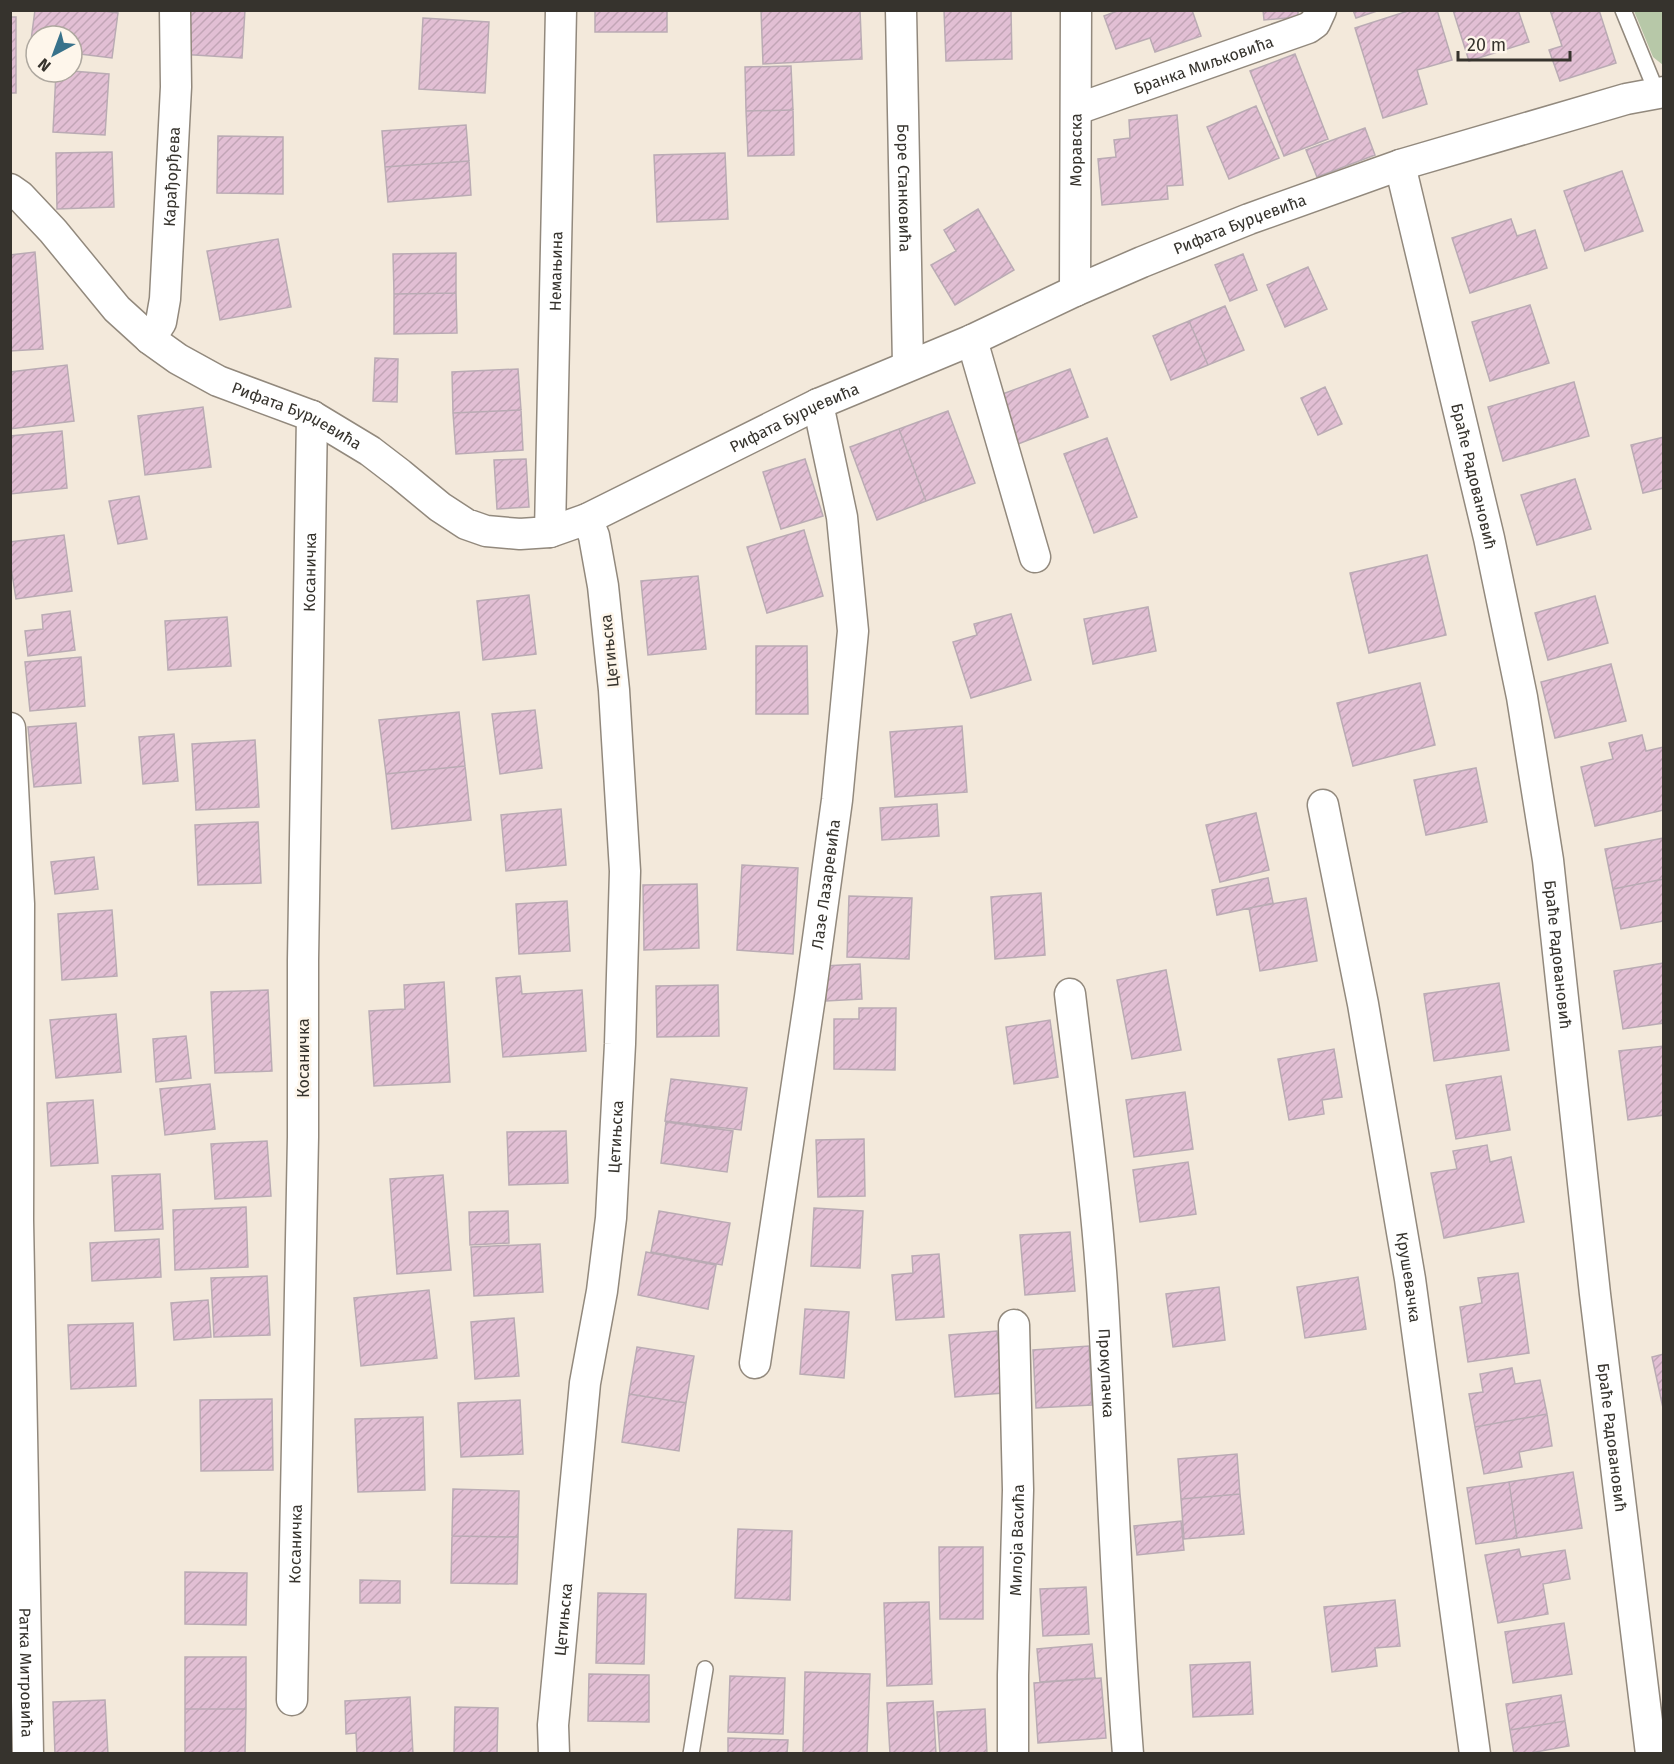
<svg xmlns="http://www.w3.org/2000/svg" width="1674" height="1764" viewBox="0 0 1674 1764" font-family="'Fira Sans',sans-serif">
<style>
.grass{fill:#b7c8a8}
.building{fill:url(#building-hatch);stroke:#baabb4;stroke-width:1.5}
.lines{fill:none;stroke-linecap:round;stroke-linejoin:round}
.lane-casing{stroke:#92897d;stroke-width:18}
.street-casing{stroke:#92897d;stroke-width:33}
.lane{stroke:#fff;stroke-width:15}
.street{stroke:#fff;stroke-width:30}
.labels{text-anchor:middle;stroke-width:5;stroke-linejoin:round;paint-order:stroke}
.street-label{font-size:16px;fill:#36332d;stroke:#fef6eb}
</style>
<defs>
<pattern id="building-hatch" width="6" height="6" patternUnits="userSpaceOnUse" patternTransform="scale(1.5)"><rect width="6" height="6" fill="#e2bfd4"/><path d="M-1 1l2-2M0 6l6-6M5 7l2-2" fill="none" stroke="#c2a5b6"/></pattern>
</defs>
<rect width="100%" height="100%" fill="#f3e9db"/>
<path class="grass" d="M1634 11H1663V65L1653 57Z"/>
<path class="building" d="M35 10H97L118 13 112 58 72 53V36H36V48H30Z
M181 10H245L242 58 179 54Z
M595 10H667V32H595Z
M761 10H860L862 59 763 64Z
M944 10H1011L1012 59 946 61Z
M1120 10H1192L1201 36 1155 52 1150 38 1116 49 1104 16Z
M1263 10H1298V17L1264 20Z
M1353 10H1380L1356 18Z
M1411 10H1437L1452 60 1417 70 1427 104 1383 118 1355 28Z
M1453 10H1518L1529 42 1469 61Z
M1550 10H1599L1616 63 1560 81 1549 50 1562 46Z
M10 17H16V93H10Z
M423 18 489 22 485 93 419 89Z
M1295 54 1328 139 1284 156 1250 71Z
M791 66 793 110 746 111 745 67Z
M72 71 109 74 105 135 53 132 56 72H72Z
M1256 106 1279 158 1229 179 1207 127Z
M793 110 794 155 748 156 746 111Z
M1177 115 1183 185 1167 186 1168 199 1102 205 1098 159 1116 157 1114 140 1130 138 1129 120Z
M466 125 469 161 385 167 382 131Z
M1365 128 1375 155 1317 177 1306 150Z
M218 136 283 137V194L217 193Z
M112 152 114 207 57 209 56 153Z
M725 153 728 219 657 222 654 155Z
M469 161 471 195 388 202 385 167Z
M1622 171 1643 231 1585 251 1564 191Z
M978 209 1014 270 955 305 931 265 956 251 944 230Z
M1511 219 1517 236 1535 230 1547 268 1470 293 1452 238Z
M278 239 291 307 220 320 207 251Z
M35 252 43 349 10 351V255Z
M456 253V293L394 294 393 254Z
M1243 254 1257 290 1230 301 1215 265Z
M1308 267 1327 309 1285 327 1267 285Z
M456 293 457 333 394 334V294Z
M1530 305 1549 363 1490 381 1472 322Z
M1225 306 1244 350 1208 365 1189 321Z
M1189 321 1208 365 1171 380 1153 336Z
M375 358 398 359 397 402 373 401Z
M67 365 74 421 10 429V372Z
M518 369 521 410 453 413 452 372Z
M1070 369 1088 417 1018 444 1000 395Z
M1574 382 1589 436 1503 461 1488 407Z
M1325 387 1342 424 1318 435 1301 398Z
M203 407 211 467 145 475 138 416Z
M521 410 523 450 456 454 453 413Z
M948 411 975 483 926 501 899 429Z
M899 429 926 501 877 520 850 447Z
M62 431 67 488 10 494V436Z
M1664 437V488L1643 493 1631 445Z
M1107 438 1137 517 1094 533 1064 454Z
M526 459 529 507 497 509 494 460Z
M805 459 823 516 781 529 763 472Z
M1575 479 1591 529 1537 545 1521 495Z
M139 496 147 539 118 544 109 501Z
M804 530 823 596 767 613 747 547Z
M64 535 72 591 16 599 10 561V542Z
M1427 555 1446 635 1369 653 1350 573Z
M698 576 706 649 648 655 641 581Z
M529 595 536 654 483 660 477 601Z
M1595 596 1608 643 1548 660 1535 613Z
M1148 607 1156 651 1093 664 1084 619Z
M70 611 75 650 28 656 25 631 43 629 42 615Z
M1011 614 1031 680 971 698 953 642 977 635 974 624Z
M227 617 231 666 168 670 165 621Z
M756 646H807L808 714H756Z
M81 657 85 706 30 711 25 662Z
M1611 664 1626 721 1555 738 1541 682Z
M1420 683 1435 745 1353 766 1337 703Z
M535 710 542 768 500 774 492 714Z
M459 712 465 766 386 774 379 720Z
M76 723 81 783 34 787 28 727Z
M962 726 967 792 895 797 890 732Z
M174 734 178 781 143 784 139 737Z
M1642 735 1646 751 1664 747V810L1595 826 1581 767 1613 759 1609 743Z
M255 740 259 807 196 810 192 744Z
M465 766 471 820 392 829 386 774Z
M1476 768 1487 822 1426 835 1414 780Z
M937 804 939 836 882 840 880 808Z
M561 809 566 865 506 871 501 815Z
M1256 813 1269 870 1220 882 1206 825Z
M258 822 261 883 198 885 195 825Z
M1664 838V879L1613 889 1605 849Z
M94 857 98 889 55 894 51 862Z
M742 865 798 868 793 954 737 950Z
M1268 878 1273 903 1217 915 1212 890Z
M1664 879V921L1621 929 1613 889Z
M697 884 699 948 644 950 643 885Z
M1041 893 1045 955 995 959 991 897Z
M849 896 912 898 909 959 847 957Z
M1306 898 1317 961 1260 971 1249 908Z
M567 901 570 951 519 954 516 904Z
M112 910 117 976 62 980 58 914Z
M1664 963V1023L1623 1029 1614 971Z
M860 964 862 999 826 1001 824 966Z
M1166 970 1181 1050 1132 1059 1117 980Z
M520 976 522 994 582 990 586 1051 503 1057 496 978Z
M444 982 450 1082 374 1086 369 1011 405 1009 404 985Z
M1499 983 1509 1050 1434 1061 1424 994Z
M718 985 719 1036 657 1037 656 986Z
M268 990 272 1071 215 1073 211 992Z
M859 1008H896L895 1070 834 1069V1019H859Z
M116 1014 121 1072 56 1078 50 1020Z
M1050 1020 1058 1077 1014 1084 1006 1027Z
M186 1036 191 1078 156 1082 153 1039Z
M1664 1046V1115L1628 1120 1619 1051Z
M1334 1049 1342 1097 1322 1100 1324 1114 1289 1120 1278 1059Z
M1501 1076 1510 1130 1456 1139 1446 1085Z
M671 1079 747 1088 741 1130 665 1121Z
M210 1084 215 1129 165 1135 160 1089Z
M1185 1092 1193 1149 1134 1157 1126 1100Z
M93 1100 98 1163 51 1166 47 1103Z
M666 1122 733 1131 727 1172 661 1163Z
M566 1131 568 1183 509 1185 507 1132Z
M864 1139 865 1196 818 1197 816 1140Z
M267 1141 271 1196 215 1199 211 1144Z
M1487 1145 1490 1162 1511 1157 1524 1222 1444 1238 1431 1173 1457 1169 1453 1151Z
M1188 1162 1196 1214 1140 1222 1133 1170Z
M160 1174 163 1229 115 1231 112 1176Z
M443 1175 451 1270 397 1274 390 1179Z
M246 1207 248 1267 175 1270 173 1210Z
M814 1208 863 1211 860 1268 811 1266Z
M508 1211 509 1243 470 1245 469 1212Z
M659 1211 730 1223 722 1265 651 1252Z
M1070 1232 1075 1291 1025 1295 1020 1235Z
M159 1239 161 1277 92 1281 90 1243Z
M540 1244 543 1292 474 1296 471 1247Z
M646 1252 716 1265 708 1309 638 1295Z
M939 1254 944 1317 896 1320 892 1275 913 1273 912 1256Z
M1518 1273 1529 1353 1468 1362 1460 1307 1482 1303 1478 1278Z
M267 1276 270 1335 214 1337 211 1278Z
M1358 1277 1366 1329 1305 1338 1297 1287Z
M1219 1287 1225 1340 1173 1347 1166 1294Z
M429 1290 437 1358 361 1366 354 1298Z
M208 1300 211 1337 174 1340 171 1303Z
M805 1309 849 1312 844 1378 800 1374Z
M514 1318 519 1376 475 1379 471 1322Z
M133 1323 136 1386 71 1389 68 1325Z
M997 1331 1003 1393 955 1397 949 1335Z
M1089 1346 1092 1405 1036 1408 1033 1350Z
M637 1347 694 1356 686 1403 629 1394Z
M1664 1354V1408H1663L1652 1357Z
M1512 1368 1515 1384 1540 1380 1547 1414 1475 1427 1469 1394 1483 1392 1480 1374Z
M629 1394 686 1403 679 1451 622 1442Z
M272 1399 273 1470 201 1471 200 1400Z
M520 1400 523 1454 461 1457 458 1403Z
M1547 1414 1552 1446 1519 1452 1522 1467 1484 1474 1475 1427Z
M423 1417 425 1490 358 1492 355 1419Z
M1237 1454 1240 1494 1181 1499 1178 1459Z
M1573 1472 1582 1528 1517 1538 1509 1482Z
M1509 1482 1517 1538 1476 1544 1467 1488Z
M453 1489 519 1491 518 1537 452 1536Z
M1240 1494 1244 1534 1184 1539 1181 1499Z
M1181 1521 1184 1550 1137 1555 1134 1526Z
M738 1529 792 1531 790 1600 735 1598Z
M452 1536 518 1537 517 1584 451 1583Z
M939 1547H983V1619H940Z
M1519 1549 1521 1557 1565 1550 1570 1579 1543 1584 1548 1614 1498 1623 1485 1555Z
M185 1572 247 1573 246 1625 185 1624Z
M360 1580 400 1581V1603H360Z
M1086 1587 1089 1634 1043 1636 1040 1589Z
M598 1593 646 1594 644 1664 596 1663Z
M1395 1600 1400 1646 1375 1648 1377 1666 1332 1672 1324 1607Z
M929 1602 932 1684 887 1686 884 1603Z
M1564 1623 1572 1674 1513 1683 1505 1632Z
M1092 1644 1095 1678 1040 1682 1037 1649Z
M185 1657H246V1709H185Z
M1250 1662 1253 1714 1193 1717 1190 1665Z
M805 1672 870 1674 867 1754H803Z
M589 1674 649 1675V1722L588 1721Z
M730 1676 785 1678 783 1734 728 1732Z
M1101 1678 1106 1738 1038 1743 1034 1683Z
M1561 1695 1565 1721 1510 1730 1506 1704Z
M410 1697 413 1754H357L356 1733 346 1734 345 1701Z
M105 1700 108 1754H55L53 1702Z
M933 1701 936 1754H890L887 1703Z
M455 1707 498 1708 497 1754H454Z
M185 1709H246L245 1754H185Z
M985 1709 987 1754H940L937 1712Z
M1565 1721 1569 1746 1525 1754H1514L1510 1730Z
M728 1738 788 1740 787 1754H728Z"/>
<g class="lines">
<g class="lane-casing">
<path id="lane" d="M1623 10 1657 93
M691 1754 705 1669"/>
</g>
<g class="street-casing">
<g id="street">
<path id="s1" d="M901 10 908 365"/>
<path id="s2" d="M1077 109 1308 28 1315 23 1321 10"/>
<path id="s3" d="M1400 165 1489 538 1522 697 1548 860 1595 1294 1651 1754"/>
<path id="s4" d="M10 189 20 196 53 231 117 309 150 339 178 359 218 381 312 416 370 451 400 474 440 507 466 524 486 531 520 534 550 532 587 519 818 404 972 340 1075 291 1142 262 1249 219 1400 165 1626 99 1664 92"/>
<path id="s5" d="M1075 291 1076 10"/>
<path id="s6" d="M150 339 161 322 165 299 176 87 175 10"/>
<path d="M972 340 1035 557"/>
<path id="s7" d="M550 532 561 10"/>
<path id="s8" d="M10 728 19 904 18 1220 28 1754"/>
<path id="s9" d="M1323 805 1363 1004 1410 1279 1475 1754"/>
<path id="s10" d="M1070 994C1082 1096 1097 1198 1103 1301 1112 1452 1116 1603 1128 1754"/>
<path id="s11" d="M755 1363 810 997 837 800 853 631 842 517 818 404"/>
<path id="s12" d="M292 1700 303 1137V960L312 416"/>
<path id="s13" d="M554 1754 553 1725 585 1383 602 1291 611 1218 620 1044 625 871 614 690 603 586 594 536 587 519"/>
<path id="s14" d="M1013 1754V1675L1018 1490 1014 1325"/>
</g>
</g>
<use href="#lane" class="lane"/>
<use href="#street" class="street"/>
</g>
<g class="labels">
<g class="street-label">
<text dy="6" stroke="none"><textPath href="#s2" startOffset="134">Бранка Миљковића</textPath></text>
<text dy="6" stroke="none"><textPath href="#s5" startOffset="141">Моравска</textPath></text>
<text dy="6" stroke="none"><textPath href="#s6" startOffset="166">Карађорђева</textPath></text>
<text dy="6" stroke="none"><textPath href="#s1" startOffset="178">Боре Станковића</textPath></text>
<text dy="6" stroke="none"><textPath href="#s4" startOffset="1416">Рифата Бурџевића</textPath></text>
<text dy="6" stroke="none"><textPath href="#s7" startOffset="261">Немањина</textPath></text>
<text dy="6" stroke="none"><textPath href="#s4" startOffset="372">Рифата Бурџевића</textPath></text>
<text dy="6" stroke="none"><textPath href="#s4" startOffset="930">Рифата Бурџевића</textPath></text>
<text dy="6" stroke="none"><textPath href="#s3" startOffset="320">Браће Радовановић</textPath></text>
<text dy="6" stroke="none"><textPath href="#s12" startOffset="1128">Косаничка</textPath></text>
<text transform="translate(609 651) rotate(-96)" y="6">Цетињска</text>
<text dy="6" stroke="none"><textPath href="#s11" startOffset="484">Лазе Лазаревића</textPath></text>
<text dy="6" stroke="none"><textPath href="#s3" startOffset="806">Браће Радовановић</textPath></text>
<text transform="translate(303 1058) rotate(-90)" y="6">Косаничка</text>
<text dy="6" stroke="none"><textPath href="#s13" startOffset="621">Цетињска</textPath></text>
<text dy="6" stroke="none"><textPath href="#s9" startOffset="480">Крушевачка</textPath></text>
<text dy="6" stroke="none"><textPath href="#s10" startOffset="381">Прокупачка</textPath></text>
<text dy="6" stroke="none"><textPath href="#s3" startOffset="1292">Браће Радовановић</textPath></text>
<text dy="6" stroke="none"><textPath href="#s14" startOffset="214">Милоја Васића</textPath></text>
<text dy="6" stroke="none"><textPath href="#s12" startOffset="156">Косаничка</textPath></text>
<text dy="6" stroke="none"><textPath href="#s13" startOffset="135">Цетињска</textPath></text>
<text dy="6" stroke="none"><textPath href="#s8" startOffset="945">Ратка Митровића</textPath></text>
</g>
</g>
<rect width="1674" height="1764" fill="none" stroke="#36332d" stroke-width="24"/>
<g transform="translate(54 54) rotate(221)"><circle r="28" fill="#fef6eb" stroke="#aea89f" stroke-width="1.5"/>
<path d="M0-4.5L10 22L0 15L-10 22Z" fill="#38728b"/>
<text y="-9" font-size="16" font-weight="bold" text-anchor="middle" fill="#36332d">N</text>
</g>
<path d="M1458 51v9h112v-9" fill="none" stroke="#36332d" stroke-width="3"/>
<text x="1467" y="51" font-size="18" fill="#36332d" stroke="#fef6eb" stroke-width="4.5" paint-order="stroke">20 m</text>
</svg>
